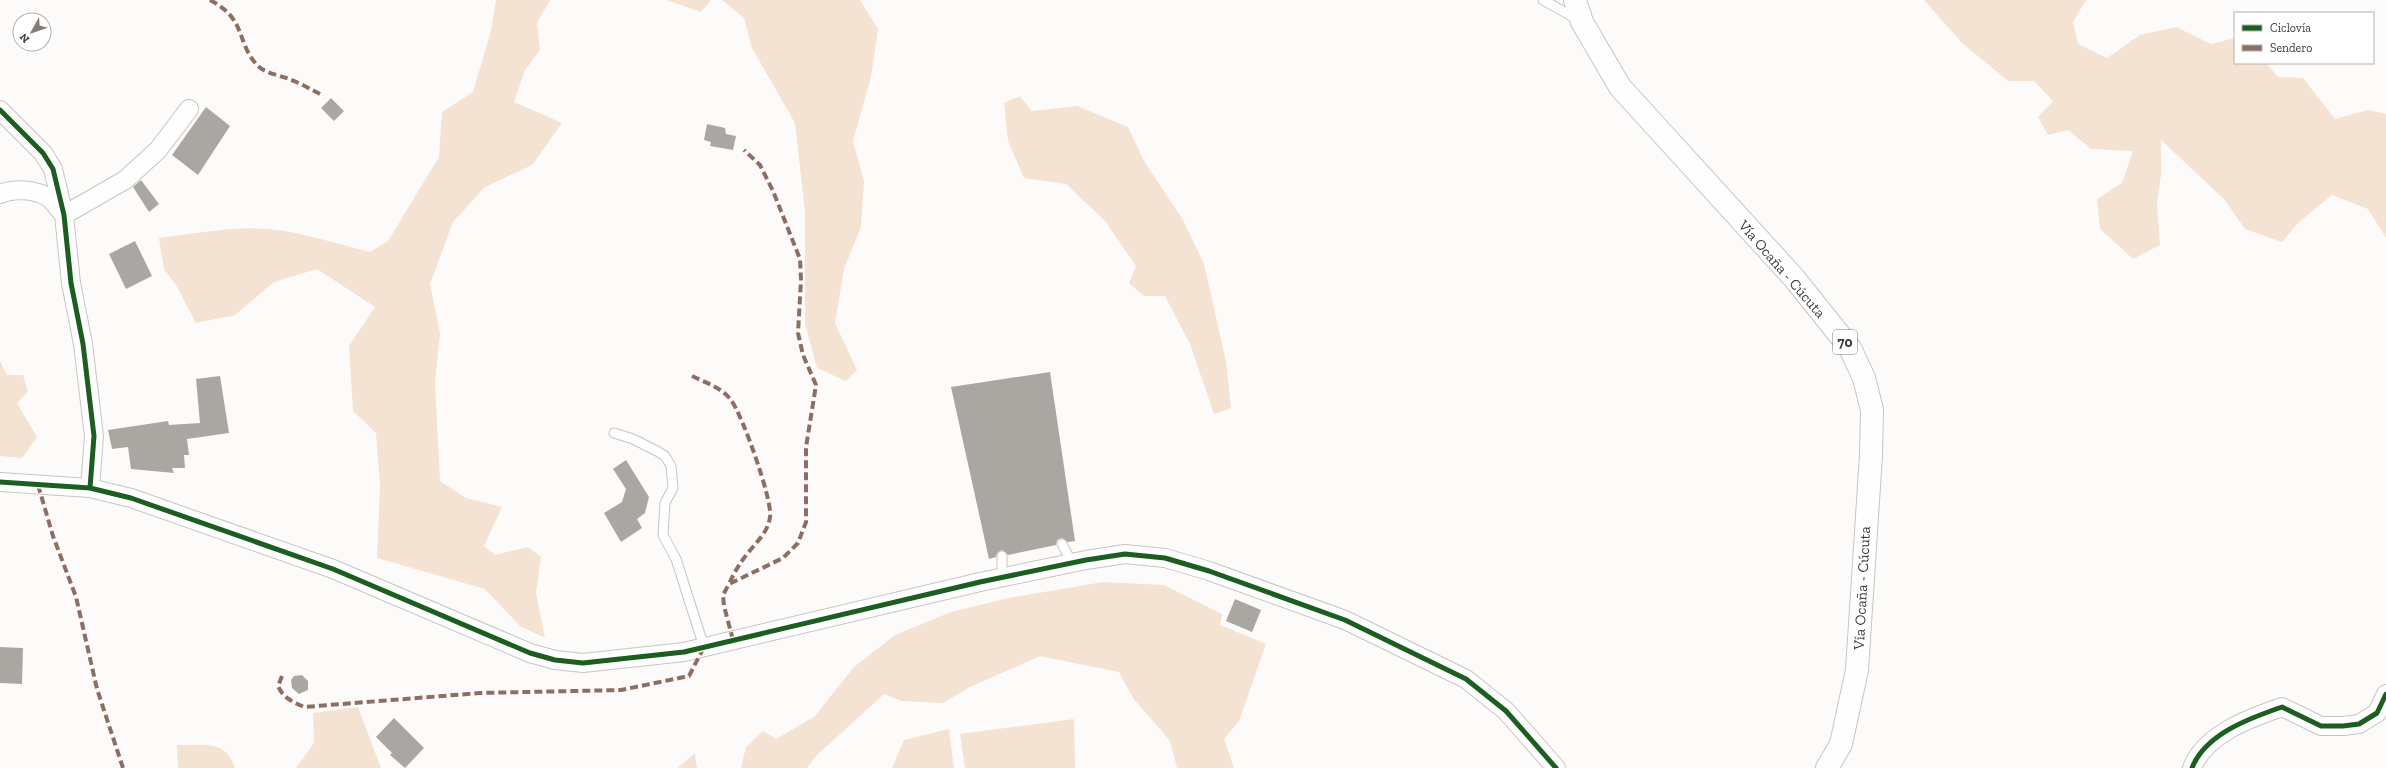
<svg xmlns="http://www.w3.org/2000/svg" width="2386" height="768" viewBox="0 0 2386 768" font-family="'Zilla Slab',serif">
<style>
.green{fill:#f4e2d2}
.building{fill:#aaa7a3}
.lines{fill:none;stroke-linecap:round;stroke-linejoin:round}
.lane-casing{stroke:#c8c5c1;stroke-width:11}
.street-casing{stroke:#c8c5c1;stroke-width:20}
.primary-casing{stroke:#c8c5c1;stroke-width:24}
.lane{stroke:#fffefe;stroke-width:9}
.street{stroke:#fffefe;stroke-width:18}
.primary{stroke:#fffefe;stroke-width:22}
.quiet{stroke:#8d6e63;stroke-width:4;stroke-dasharray:8 4;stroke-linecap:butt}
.cycleway-casing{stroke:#fff;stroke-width:8}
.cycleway{stroke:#1b5e20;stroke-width:5}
.labels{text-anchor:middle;stroke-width:4;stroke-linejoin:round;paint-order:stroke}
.shield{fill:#fff;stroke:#7a7572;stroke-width:1}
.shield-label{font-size:14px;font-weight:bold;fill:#413a35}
.street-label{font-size:15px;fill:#413a35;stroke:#fff}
</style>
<rect width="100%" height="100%" fill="#fdfbf9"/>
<path class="green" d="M496 0H550L537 23 540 50 525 70 514 102 562 123 532 165 485 187 453 222 430 284 440 333 435 382 440 481 466 498 502 507 484 546 495 555 528 547 541 557 536 593 545 638 520 626 485 589 377 558 380 486 376 433 353 411 349 346 375 307 317 269 274 282 235 315 196 323 176 285 164 269 159 238C195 234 233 226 269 229 303 232 336 244 370 252L388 241 439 157 442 112 473 92 491 31Z
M666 0H711L701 12Z
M722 0H860L878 29 871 77 853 141 864 181 861 227 844 269 835 323 857 370 846 381 817 368 805 324V212L795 123 752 48 744 18Z
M1924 0H2086L2073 22 2078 44 2107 58 2140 35 2176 27 2211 44 2235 38V63H2266L2278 77 2303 78 2335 119 2368 110 2386 114V238L2368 209 2332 195 2299 222 2282 242 2245 229 2224 199 2161 140V174L2157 204 2160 245 2133 259 2100 229 2097 199 2122 183 2133 151 2091 149 2068 130 2048 135 2038 117 2053 101 2034 81H2008L1962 43Z
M1020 96 1032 111 1077 106 1128 127 1144 161 1183 220 1204 264 1226 361 1231 408 1214 414 1190 344 1165 296H1144L1129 283 1136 266 1105 221 1066 184 1024 178 1008 141 1004 103Z
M0 361 7 375H23L28 391 17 403 37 437 22 458 0 456Z
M1103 582 1164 585 1222 614 1220 625 1266 644 1239 721 1224 739 1234 768H1177L1170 741 1133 698 1119 672 1040 656 968 688 943 703 901 701 884 694 817 755 807 768H741L746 747 763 731 776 739 814 717 854 667 895 635 951 612 1009 598Z
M358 707 381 768H296L314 743 313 713Z
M1074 719 1075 768H965L960 734Z
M949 729 954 768H892L904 740Z
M177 745C204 746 225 738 235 768H178Z
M695 753 697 768H677Z"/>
<path class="building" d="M331 98 344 111 334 121 321 108Z
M206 107 230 126 198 175 172 155Z
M707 124 725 128 726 134 736 136 733 150 710 146 711 142 704 140Z
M141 180 159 204 149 212 133 187Z
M135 241 152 276 126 289 109 254Z
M1050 372 1075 541 1068 542 1062 538 1057 540 1056 545 1008 555 1002 550 997 553 996 557 989 559 951 387Z
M220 376 229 433 187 439 189 455H184L185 468H172L174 473 131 469 128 447 112 449 108 430 168 421 169 425 200 423 196 379Z
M626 460 649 497 645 513 637 519 642 528 621 542 604 513 622 502 626 489 613 469Z
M1235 599 1261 610 1252 632 1226 621Z
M0 647 23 648 22 684 0 683Z
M302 675 308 681V690L299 694 292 688 291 680 294 676Z
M394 718 424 748 405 768 390 755 392 753 376 737Z"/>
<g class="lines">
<g class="lane-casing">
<path id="lane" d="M1543 0 1577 19
M614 433 633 439 657 451 665 456 671 466 673 488 665 503 663 535 676 559 704 647
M1062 544 1072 563
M1002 577V556"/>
</g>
<g class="street-casing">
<path id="street" d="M0 110 43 153 53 169 64 215 71 283 83 344 94 436 90 488
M0 194C14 188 36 189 49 198 54 202 59 210 64 215L125 180 158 150 189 109
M0 482 90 488 131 498 333 569 530 653 555 660 583 663 684 652 980 582 1086 560 1125 554 1165 558 1209 571 1345 620 1466 679 1506 711 1556 768
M2192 768C2205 734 2250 718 2282 707L2321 726H2343L2359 724 2377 713 2386 694"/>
</g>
<g class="primary-casing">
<path id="primary" d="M1575 0 1582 22 1620 87 1794 278 1850 348 1864 378 1872 410 1871 455 1857 670 1841 744 1827 768"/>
</g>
<use href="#lane" class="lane"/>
<use href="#street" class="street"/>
<use href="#primary" class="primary"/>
<path class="quiet" d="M210 0C248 20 235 42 258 66 267 74 279 75 289 79 300 83 310 89 320 94
M692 376C706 383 721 387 731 400 742 414 773 501 770 517 768 534 753 545 744 558 738 566 733 575 729 584
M38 485 53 536 76 597 97 689 123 768
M733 640 724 606 723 595 729 584 783 558 798 543 806 522V447L816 385 803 355 798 333 801 280 800 259 773 191 760 165 744 150
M282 676 278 686C283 698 293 702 304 707L480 693 621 690 689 676 704 647"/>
<g class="cycleway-casing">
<path id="cycleway" d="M0 110 43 153 53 169 64 215 71 283 83 344 94 436 90 488
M0 482 90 488 131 498 333 569 530 653 555 660 583 663 684 652 980 582 1086 560 1125 554 1165 558 1209 571 1345 620 1466 679 1506 711 1556 768
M2192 768C2205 734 2250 718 2282 707L2321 726H2343L2359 724 2377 713 2386 694"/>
</g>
<use href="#cycleway" class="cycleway"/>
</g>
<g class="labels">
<rect class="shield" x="1833" y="330" width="24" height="24" rx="3"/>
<g class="shield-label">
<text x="1845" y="347">70</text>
</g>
<g class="street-label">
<text transform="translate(1782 269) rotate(49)" y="5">Vía Ocaña - Cúcuta</text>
<text transform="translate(1862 588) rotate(-87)" y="5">Vía Ocaña - Cúcuta</text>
</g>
</g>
<rect x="2234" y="12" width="140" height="52" fill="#ffffff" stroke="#b3b0ae"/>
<rect x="2242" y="25" width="20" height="6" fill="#1b5e20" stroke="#b3b0ae"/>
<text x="2270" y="32" font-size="12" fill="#413a35">Ciclovía</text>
<rect x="2242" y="45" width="20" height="6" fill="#8d6e63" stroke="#b3b0ae"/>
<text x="2270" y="52" font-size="12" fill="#413a35">Sendero</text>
<g transform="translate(32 32) rotate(230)"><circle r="19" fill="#ffffff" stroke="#b3b0ae"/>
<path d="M0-3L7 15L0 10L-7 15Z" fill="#837e7a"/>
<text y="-6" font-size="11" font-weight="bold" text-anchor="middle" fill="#413a35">N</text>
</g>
</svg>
